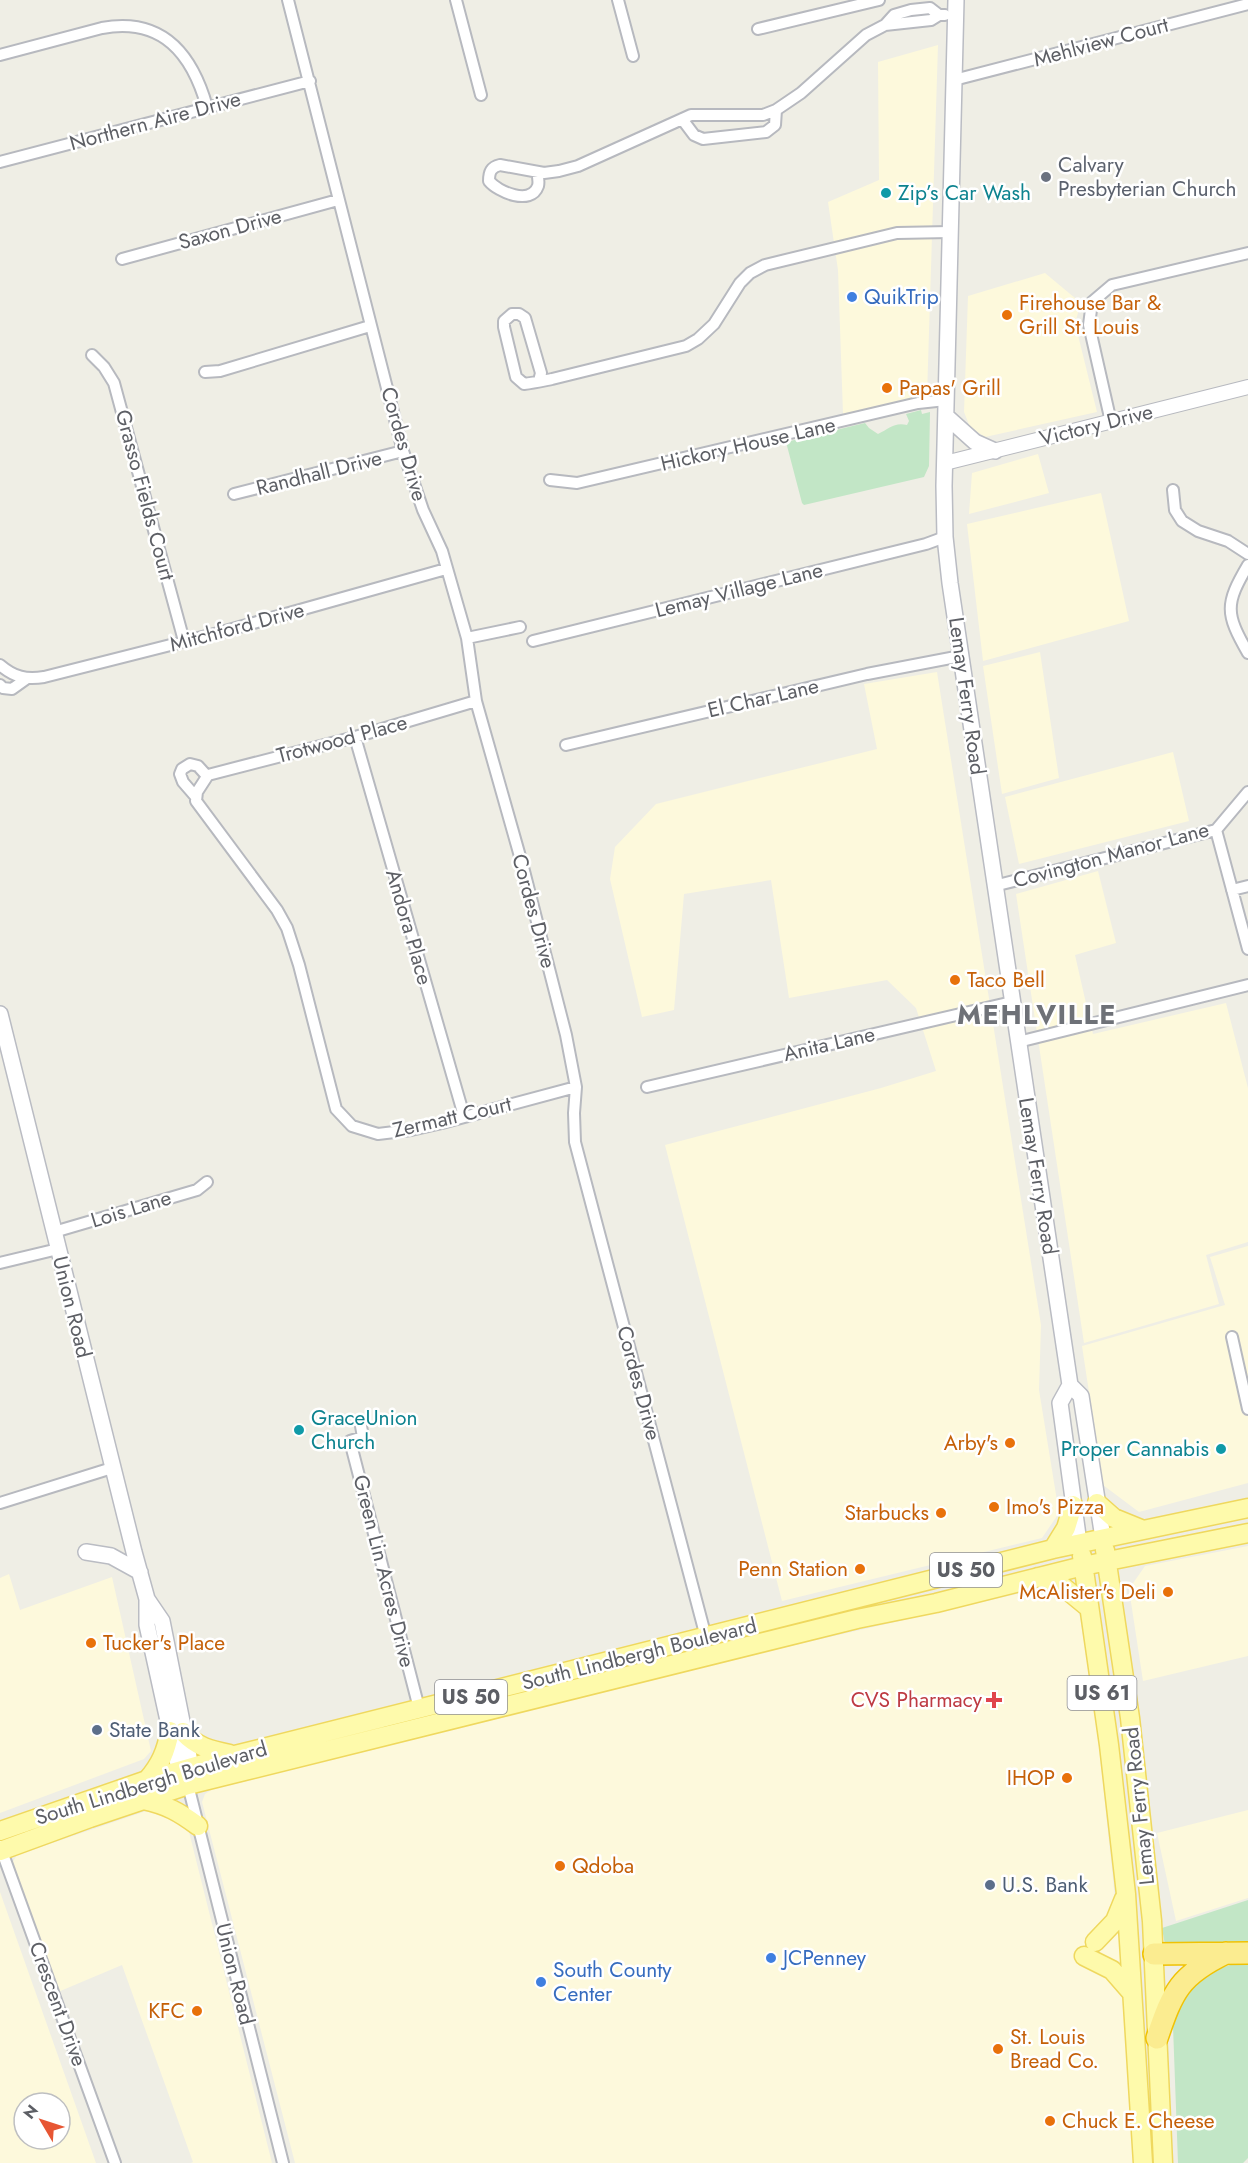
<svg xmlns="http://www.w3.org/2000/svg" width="1248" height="2163" viewBox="0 0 1248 2163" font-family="Jost,sans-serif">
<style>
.commercial{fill:#fdf9dc;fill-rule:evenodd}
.green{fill:#c2e6c6}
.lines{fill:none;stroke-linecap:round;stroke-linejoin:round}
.minor-casing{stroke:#b7b9bf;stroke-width:14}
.tertiary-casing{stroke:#b7b9bf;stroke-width:16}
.secondary-casing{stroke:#babcc3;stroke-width:18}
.primary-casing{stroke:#efd85e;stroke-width:21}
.motorway-casing{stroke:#f0c204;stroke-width:24}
.minor{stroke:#fff;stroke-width:10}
.tertiary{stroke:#fff;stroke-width:14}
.secondary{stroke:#fff;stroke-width:15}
.primary{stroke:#fefaab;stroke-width:18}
.motorway{stroke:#fbec90;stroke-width:21}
.worship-dot{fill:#6b7280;stroke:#fff;stroke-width:2}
.culture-dot{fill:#0f9aa8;stroke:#fff;stroke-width:2}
.shop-dot{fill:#3f7fe0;stroke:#fff;stroke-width:2}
.food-dot{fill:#e8710a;stroke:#fff;stroke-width:2}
.health-dot{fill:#e0444e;stroke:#fff;stroke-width:2}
.service-dot{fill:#5c6f8a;stroke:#fff;stroke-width:2}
.labels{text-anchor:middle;stroke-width:5;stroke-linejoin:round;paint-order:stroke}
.shield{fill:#fff;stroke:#8e8f93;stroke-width:1.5}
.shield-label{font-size:20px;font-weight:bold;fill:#5d5f65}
.street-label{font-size:21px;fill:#5d5f65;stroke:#fff}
.worship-label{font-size:21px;fill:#5b616d;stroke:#fff;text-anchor:start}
.culture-label{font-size:21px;fill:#0d838f;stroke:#fff;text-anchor:start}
.shop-label{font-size:21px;fill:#366cbe;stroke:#fff;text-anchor:start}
.food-label{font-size:21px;fill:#c56008;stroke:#fff;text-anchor:start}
.health-label{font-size:21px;fill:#be3a42;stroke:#fff;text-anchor:end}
.service-label{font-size:21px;fill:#4e5e75;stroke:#fff;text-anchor:start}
.district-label{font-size:27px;font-weight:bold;letter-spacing:1.5px;fill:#6e7177;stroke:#fff}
</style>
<rect width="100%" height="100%" fill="#efeee5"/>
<path class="commercial" d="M938 45 927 396 843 414 838 270 828 202 879 180 878 62Z
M1045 273 1081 303 1075 323 1097 412 985 437 970 427 964 412 968 296Z
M1038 454 1049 493 969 514 972 473Z
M1101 493 1129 621 983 661 967 524Z
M1040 652 1059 778 1002 794 983 666Z
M937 672 1041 1325 1039 1390 1059 1513 1042 1538 782 1601 665 1145 881 1088 936 1071 916 1008 887 980 789 998 771 880 684 894 674 1010 642 1017 610 879 615 847 656 804 877 749 864 684Z
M1173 752 1189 821 1019 864 1005 797Z
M1098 871 1116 943 1075 955 1093 1034 1226 1003 1248 1088V1242L1206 1255 1219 1304 1084 1343 1016 894Z
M1248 1246V1483L1139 1512 1103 1485 1082 1346 1225 1305 1210 1257Z
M1248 1546V1656L1143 1681 1129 1589 1145 1566Z
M9 1574 20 1610 112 1577 151 1751 144 1759 0 1813V1578Z
M1048 1587 1076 1606 1080 1617 1096 1719 1126 2002 1137 2163H295L202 1802 205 1794 214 1788 681 1671Z
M155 1808 186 1825 189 1832 272 2163H191L193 2162 122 1965 58 1992 12 1863 17 1855Z
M1248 1810V1898L1176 1921 1157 1833Z
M0 1892 96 2163H0ZM24 2103H60V2139H24Z"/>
<path class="green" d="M921 410 922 414 930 412 929 466 924 477 804 505 802 503 786 442 865 423 869 428 878 434C889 429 894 422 907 425L909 421 906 414Z
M1248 1900V1946L1165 1945 1162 1928Z
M1242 1962H1248V2158L1243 2163H1178L1173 2026C1184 1983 1201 1972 1242 1962Z"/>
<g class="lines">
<g class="minor-casing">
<path id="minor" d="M288 0 403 451 423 510 442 551 467 638 476 701 523 867 566 1035 576 1087 574 1113 575 1142 707 1641
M456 0 481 95
M618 0 633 56
M885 25 931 20 939 15H945
M758 29 879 0
M0 55 102 28C163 17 192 54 207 107
M954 80 1248 4
M682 119 694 135 703 139 766 132 775 125 776 110
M0 162 310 81
M537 172C538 176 539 182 538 186 531 206 498 192 489 181 489 172 491 167 500 165L544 173 559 171 578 166 691 115H763L776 110 801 93 866 35 885 25 894 15 911 10 930 8 939 15
M122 259 338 200
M92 355 104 367 114 383 184 641
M205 372 220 371 370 326
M539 381 541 373 525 318 519 314H512L504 321V327L516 377 524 384C533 383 542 381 552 379L686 346 698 339 714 324 740 283 750 273 765 265 897 233 950 232
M1111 422 1089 325 1092 302 1112 285 1248 253
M550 480 577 483 918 403 946 400
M1173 490 1175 510 1182 521 1198 531 1228 541 1248 554
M234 494 403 451
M1248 565C1225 604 1225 613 1248 653
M467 638 520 627
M533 641 926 544 945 537
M0 665C14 677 26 680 44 677L218 633 446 569
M0 685 3 688 12 689 26 679
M476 701 355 737 208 775 197 792 196 801 277 910 287 928 299 965 336 1109 352 1126 378 1134 411 1130 442 1123 576 1087
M355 737 464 1116
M566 745 867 674 961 656
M196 797 183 782 180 774 182 769 190 764 198 766 207 776
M1216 830 1248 949
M994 886 1216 830 1248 792
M1232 890 1248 886
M1018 1042 1248 985
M647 1087 1012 1002
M54 1232 197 1190 207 1182
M0 1263 58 1249
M1232 1337 1248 1409
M361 1426 363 1437 350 1441 420 1712
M0 1503 112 1468
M188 1785 283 2163
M0 1846 115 2163"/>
</g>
<g class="tertiary-casing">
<path id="tertiary" d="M945 463 1248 387"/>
</g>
<g class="secondary-casing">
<path id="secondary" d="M956 0 944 486 945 537 950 583 1070 1385 1081 1396 1103 1538
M946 416 975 442 995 451
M0 1014 134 1552 147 1599 162 1621 191 1767 189 1779
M1070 1385 1060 1403 1079 1543
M86 1552 111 1556 140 1572
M147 1599V1625L176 1757 180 1770 185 1780"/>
</g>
<g class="primary-casing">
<path id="primary" d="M1097 1503 1114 1518 1141 1529
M1053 1549 1066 1528 1073 1505
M1105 1550 1130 1718 1152 1921 1163 2163
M1082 1556 1109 1745 1126 1894 1143 2163
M1038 1577 1061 1585 1089 1608
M183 1732C197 1747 210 1750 230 1754
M147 1780C161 1764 166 1751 170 1731
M143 1800C167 1805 179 1812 198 1826
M0 1831 147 1780 235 1755 1053 1549 1248 1508
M0 1851 90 1818 188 1785 857 1619 936 1603 1083 1566 1248 1533
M1095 1942 1115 1921 1124 1899
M1084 1956 1112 1970 1132 1993"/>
</g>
<g class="motorway-casing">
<path id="motorway" d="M1154 1954 1248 1953
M1157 2038C1173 1991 1180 1975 1226 1953"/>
</g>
<use href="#minor" class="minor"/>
<use href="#tertiary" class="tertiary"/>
<use href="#secondary" class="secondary"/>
<use href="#primary" class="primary"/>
<use href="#motorway" class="motorway"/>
</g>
<circle class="worship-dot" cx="1046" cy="177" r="6"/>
<g class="culture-dot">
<circle cx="886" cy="193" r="6"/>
<circle cx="299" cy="1430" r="6"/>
<circle cx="1221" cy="1449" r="6"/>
</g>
<g class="shop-dot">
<circle cx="852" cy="297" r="6"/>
<circle cx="771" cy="1958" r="6"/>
<circle cx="541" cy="1982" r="6"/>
</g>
<g class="food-dot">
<circle cx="1007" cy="315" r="6"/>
<circle cx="887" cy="388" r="6"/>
<circle cx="955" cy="980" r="6"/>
<circle cx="1010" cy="1443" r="6"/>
<circle cx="994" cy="1507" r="6"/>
<circle cx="941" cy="1513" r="6"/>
<circle cx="860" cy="1569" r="6"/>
<circle cx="1168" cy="1592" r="6"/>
<circle cx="91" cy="1643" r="6"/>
<circle cx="1067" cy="1778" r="6"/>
<circle cx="560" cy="1866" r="6"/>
<circle cx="197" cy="2011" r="6"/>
<circle cx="998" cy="2049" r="6"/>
<circle cx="1050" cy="2121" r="6"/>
</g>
<path class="health-dot" d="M991 1691h6v6h6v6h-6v6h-6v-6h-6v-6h6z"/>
<g class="service-dot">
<circle cx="97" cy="1730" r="6"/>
<circle cx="990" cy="1885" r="6"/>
</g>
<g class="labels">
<g class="shield">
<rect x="930" y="1553" width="72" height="34" rx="4.5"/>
<rect x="1067.5" y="1676" width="69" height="34" rx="4.5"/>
<rect x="435" y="1680" width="72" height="34" rx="4.5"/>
</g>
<g class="shield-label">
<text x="966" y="1577">US 50</text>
<text x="1102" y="1700">US 61</text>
<text x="471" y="1704">US 50</text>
</g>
<g class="street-label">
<text transform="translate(1101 42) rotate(-15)" y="7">Mehlview Court</text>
<text transform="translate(155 121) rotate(-15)" y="7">Northern Aire Drive</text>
<text transform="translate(230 229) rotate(-15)" y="7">Saxon Drive</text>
<text transform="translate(1096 425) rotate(-14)" y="7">Victory Drive</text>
<text transform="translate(404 444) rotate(74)" y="7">Cordes Drive</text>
<text transform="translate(748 444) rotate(-13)" y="7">Hickory House Lane</text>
<text transform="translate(319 473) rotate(-14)" y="7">Randhall Drive</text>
<text transform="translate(145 495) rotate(75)" y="7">Grasso Fields Court</text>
<text transform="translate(739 590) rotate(-14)" y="7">Lemay Village Lane</text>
<text transform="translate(237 627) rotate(-15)" y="7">Mitchford Drive</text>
<text transform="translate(967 696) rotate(82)" y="7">Lemay Ferry Road</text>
<text transform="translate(763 698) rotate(-13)" y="7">El Char Lane</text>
<text transform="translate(342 739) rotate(-15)" y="7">Trotwood Place</text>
<text transform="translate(1111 855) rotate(-15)" y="7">Covington Manor Lane</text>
<text transform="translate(534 911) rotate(75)" y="7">Cordes Drive</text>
<text transform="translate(409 927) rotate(74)" y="7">Andora Place</text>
<text transform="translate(829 1044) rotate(-13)" y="7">Anita Lane</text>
<text transform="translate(452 1117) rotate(-13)" y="7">Zermatt Court</text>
<text transform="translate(1038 1176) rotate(81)" y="7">Lemay Ferry Road</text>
<text transform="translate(131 1209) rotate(-17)" y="7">Lois Lane</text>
<text transform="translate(72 1307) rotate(76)" y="7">Union Road</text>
<text transform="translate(639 1383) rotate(75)" y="7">Cordes Drive</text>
<text transform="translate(384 1571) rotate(76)" y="7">Green Lin Acres Drive</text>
<text transform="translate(639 1654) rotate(-14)" y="7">South Lindbergh Boulevard</text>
<text transform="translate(151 1783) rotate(-17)" y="7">South Lindbergh Boulevard</text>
<text transform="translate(1139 1806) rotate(-96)" y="7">Lemay Ferry Road</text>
<text transform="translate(235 1974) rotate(76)" y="7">Union Road</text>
<text transform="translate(58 2004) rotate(70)" y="7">Crescent Drive</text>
</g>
<g class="worship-label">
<text x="1058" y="172">Calvary<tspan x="1058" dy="24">Presbyterian Church</tspan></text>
</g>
<g class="culture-label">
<text x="898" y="200">Zip’s Car Wash</text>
<text x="311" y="1425">GraceUnion<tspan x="311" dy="24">Church</tspan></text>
<text x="1209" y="1456" text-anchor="end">Proper Cannabis</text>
</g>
<g class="shop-label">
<text x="864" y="304">QuikTrip</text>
<text x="783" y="1965">JCPenney</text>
<text x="553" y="1977">South County<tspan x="553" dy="24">Center</tspan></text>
</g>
<g class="food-label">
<text x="1019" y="310">Firehouse Bar &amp;<tspan x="1019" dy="24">Grill St. Louis</tspan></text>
<text x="899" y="395">Papas' Grill</text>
<text x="967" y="987">Taco Bell</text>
<text x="998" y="1450" text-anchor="end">Arby's</text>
<text x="1006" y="1514">Imo's Pizza</text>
<text x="929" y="1520" text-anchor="end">Starbucks</text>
<text x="848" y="1576" text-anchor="end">Penn Station</text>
<text x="1156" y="1599" text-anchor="end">McAlister's Deli</text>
<text x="103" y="1650">Tucker's Place</text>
<text x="1055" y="1785" text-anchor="end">IHOP</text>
<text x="572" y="1873">Qdoba</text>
<text x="185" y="2018" text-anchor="end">KFC</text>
<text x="1010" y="2044">St. Louis<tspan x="1010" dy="24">Bread Co.</tspan></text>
<text x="1062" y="2128">Chuck E. Cheese</text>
</g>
<g class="health-label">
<text x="982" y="1707">CVS Pharmacy</text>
</g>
<g class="service-label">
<text x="109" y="1737">State Bank</text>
<text x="1002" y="1892">U.S. Bank</text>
</g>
<g class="district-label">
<text x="1037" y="1024">MEHLVILLE</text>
</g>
</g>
<g transform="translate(42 2121) rotate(309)"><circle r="28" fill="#ffffff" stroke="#bebfc1" stroke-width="1.5"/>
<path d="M0-4.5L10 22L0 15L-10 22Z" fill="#e75633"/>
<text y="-9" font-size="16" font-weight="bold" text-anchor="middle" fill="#5d5f65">N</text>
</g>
</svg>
